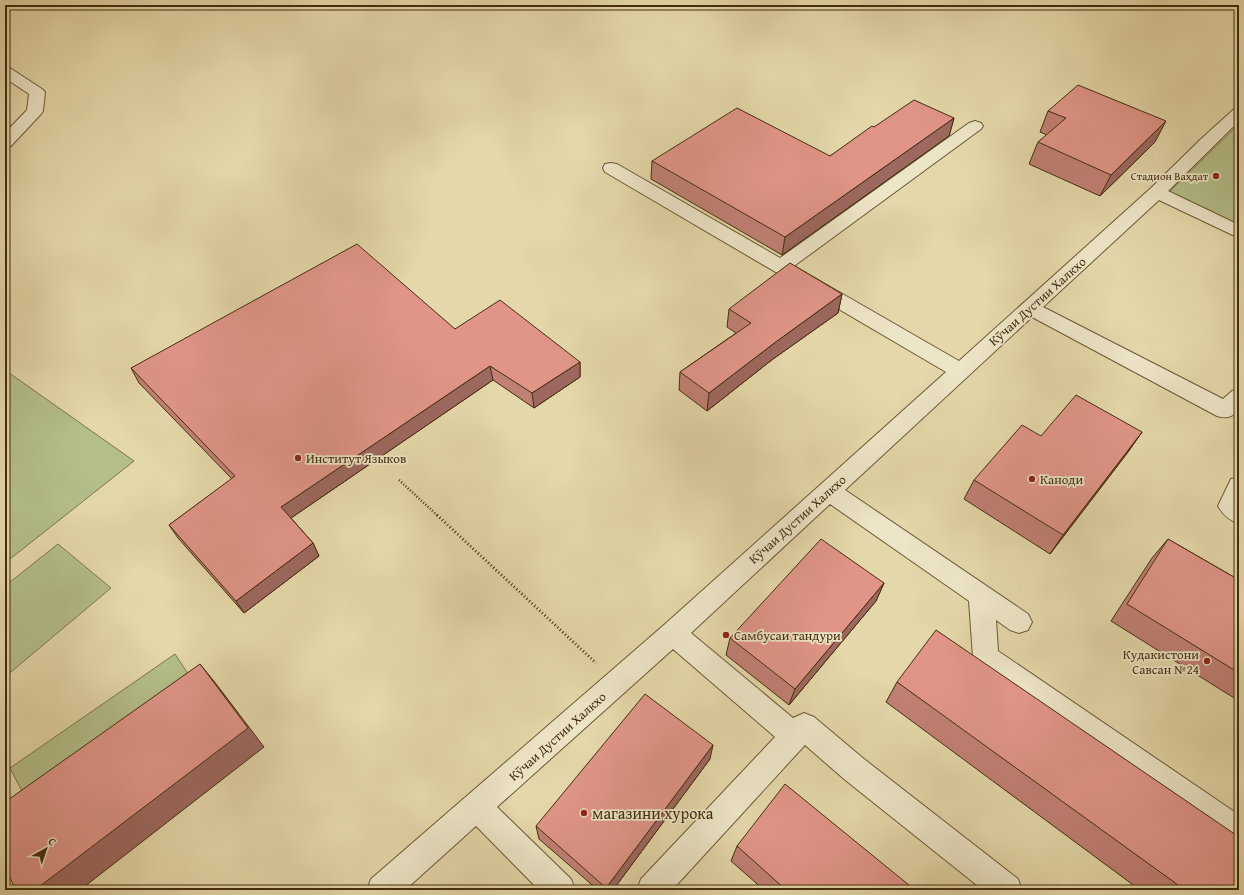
<svg xmlns="http://www.w3.org/2000/svg" width="1244" height="895" viewBox="0 0 1244 895" font-family="'Gentium Book Plus',serif">
<style>
.green{fill:#b4be89;stroke:#7c764b}
.lines{fill:none;stroke-linecap:round;stroke-linejoin:round}
.minor-casing{stroke:#6c5834;stroke-width:2}
.path-far1{stroke:#442d0d;stroke-width:2.5;stroke-dasharray:1 2;stroke-linecap:butt}
.path{stroke:#442d0d;stroke-width:3;stroke-dasharray:1 2.5;stroke-linecap:butt}
.minor{fill:#ede5c7;fill-rule:evenodd}
.wall{fill:#c18075;stroke:#442d0d}
.shaded-wall{fill:#9d685f;stroke:#442d0d}
.building{fill:#e09588;stroke:#442d0d}
.poi-dot{fill:#8f2418;stroke:#ede5c7;stroke-width:1.5}
.labels{text-anchor:middle;stroke-width:3.5;stroke-linejoin:round;paint-order:stroke}
.far-poi-label{font-size:11px;fill:#442d0d;stroke:#ede5c7;text-anchor:end}
.street-label{font-size:13px;fill:#442d0d;stroke:#ede5c7}
.poi-label{font-size:13px;fill:#442d0d;stroke:#ede5c7;text-anchor:start}
.near-poi-label{font-size:16px;fill:#442d0d;stroke:#ede5c7;text-anchor:start}
</style>
<rect width="100%" height="100%" fill="#e4d7a9"/>
<filter id="stains"><feTurbulence type="fractalNoise" baseFrequency=".005" numOctaves="4"/><feColorMatrix values="0 0 0 0 .2 0 0 0 0 .09 0 0 0 0 .02 0 0 0 .5 -.17"/></filter>
<radialGradient id="worn" r=".72"><stop offset=".6" stop-color="#630" stop-opacity="0"/><stop offset="1" stop-color="#630" stop-opacity=".3"/></radialGradient>
<path class="green" d="M1239 124V226L1168 193Z
M5 370 134 461 5 563Z
M58 544 111 588 5 677V586Z
M175 654 194 683 27 801 10 768Z"/>
<g class="lines">
<g class="minor-casing">
<path id="minor" d="M5 66 10 68 42 89 45 92 43 111 41 114 11 146 5 148V133L27 110 29 94 5 78Z
M1239 108V121L1168 191 1239 225V238L1159 200 1043 307 1223 399 1232 391 1239 389V410C1232 417 1227 419 1217 416L1032 317 845 490 1028 614 1032 622 1028 630 1019 633 1010 630 996 620 998 651 1239 815V847L1229 842 977 665 973 657 969 601 830 504 691 633 793 718 804 713 814 717 864 759 1018 879 1022 890H983L844 779 805 745 672 890H637L641 879 775 737 673 649 497 807 571 879 575 890H539L476 826 405 890H367L371 879 664 625 946 372 605 172 603 168 605 164 611 163 617 164 780 258 969 123 975 121 981 123 983 126 981 129 794 266 959 361 1151 188 1201 139 1233 110Z
M1239 477V524C1229 520 1223 515 1218 506L1231 479Z"/>
</g>
<path class="path-far1" d="M399 480 438 516"/>
<path class="path" d="M437 515 596 663"/>
<use href="#minor" class="minor"/>
</g>
<path class="wall" d="M1048 111 1155 142 1100 196 1029 164 1038 142 1047 135 1040 132Z
M954 118 949 136 782 255 651 179 652 161 830 156 874 127Z
M842 294 838 313 773 359 707 411 679 390 680 372 736 333 727 327 729 309Z
M455 329 580 362V377L534 408 493 380 291 518 313 543 319 556 244 613 178 538 169 525 232 479 139 383 131 368Z
M1142 432 1128 452 1050 554 964 499 974 480 1041 436Z
M1168 539 1239 580V701L1111 621 1152 558Z
M884 583 876 601 789 705 726 655 730 638Z
M897 682 1239 890H1140L886 702Z
M710 759 613 890H598L539 839 536 826Z
M737 846 915 890H764L731 861Z"/>
<path class="shaded-wall" d="M954 118 949 136 782 255 785 237Z
M1166 121 1155 142 1100 196 1111 175Z
M842 294 838 313 773 359 707 411 709 393 777 341Z
M580 362V377L534 408 532 393Z
M490 366 493 380 288 520 281 507Z
M1142 432 1128 452 1050 554 1063 535Z
M313 543 319 556 244 613 236 601Z
M884 583 876 601 789 705 795 689Z
M200 664 217 685 264 747 80 890H35Z
M713 745 710 759 613 890H607L606 888Z"/>
<path class="building" d="M1078 85 1166 121 1111 175 1038 142 1066 118 1048 111Z
M914 100 954 118 785 237 652 161 737 108 830 156 872 126 874 127Z
M357 244 455 329 500 300 580 362 532 393 490 366 281 507 313 543 236 601 169 525 235 476 131 368Z
M790 263 842 294 777 341 709 393 680 372 751 323 729 309Z
M1076 395 1142 432 1063 535 974 480 1022 425 1041 436Z
M821 539 884 583 795 689 730 638Z
M1168 539 1239 580V673L1127 604Z
M936 630 1239 837V890H1185L897 682Z
M200 664 248 728 35 890H16L5 868V802Z
M645 694 713 745 606 888 536 826Z
M785 784 915 890H786L737 846Z"/>
<g class="poi-dot">
<circle cx="1216" cy="176" r="4"/>
<circle cx="298" cy="458" r="4"/>
<circle cx="1032" cy="479" r="4"/>
<circle cx="726" cy="635" r="4"/>
<circle cx="1207" cy="661" r="4"/>
<circle cx="584" cy="813" r="4"/>
</g>
<g class="labels">
<g class="far-poi-label">
<text x="1208" y="180">Стадион Ваҳдат</text>
</g>
<g class="street-label">
<text transform="translate(1037 301) rotate(-42)" y="5">Кӯчаи Дустии Халкхо</text>
<text transform="translate(797 519) rotate(-42)" y="5">Кӯчаи Дустии Халкхо</text>
<text transform="translate(557 736) rotate(-42)" y="5">Кӯчаи Дустии Халкхо</text>
</g>
<g class="poi-label">
<text x="306" y="463">Институт Языков</text>
<text x="1040" y="484">Каноди</text>
<text x="734" y="640">Самбусаи тандури</text>
<text x="1199" y="659" text-anchor="end">Кудакистони<tspan x="1199" dy="15">Савсан №24</tspan></text>
</g>
<g class="near-poi-label">
<text x="592" y="819">магазини хурока</text>
</g>
</g>
<rect width="1244" height="895" fill="none" stroke="#e4d7a9" stroke-width="20"/>
<rect x="6" y="6" width="1232" height="883" fill="none" stroke="#442d0d" stroke-width="2"/>
<rect x="10" y="10" width="1224" height="875" fill="none" stroke="#442d0d"/>
<g transform="translate(46 849) rotate(40)" stroke="#ede5c7" stroke-width="3" paint-order="stroke">
<path d="M0-3L7 15L0 10L-7 15Z" fill="#442d0d"/>
<text y="-6" font-size="11" font-weight="bold" text-anchor="middle" fill="#442d0d">С</text>
</g>
<rect width="100%" height="100%" filter="url(#stains)"/>
<rect width="100%" height="100%" fill="url(#worn)"/>
</svg>
